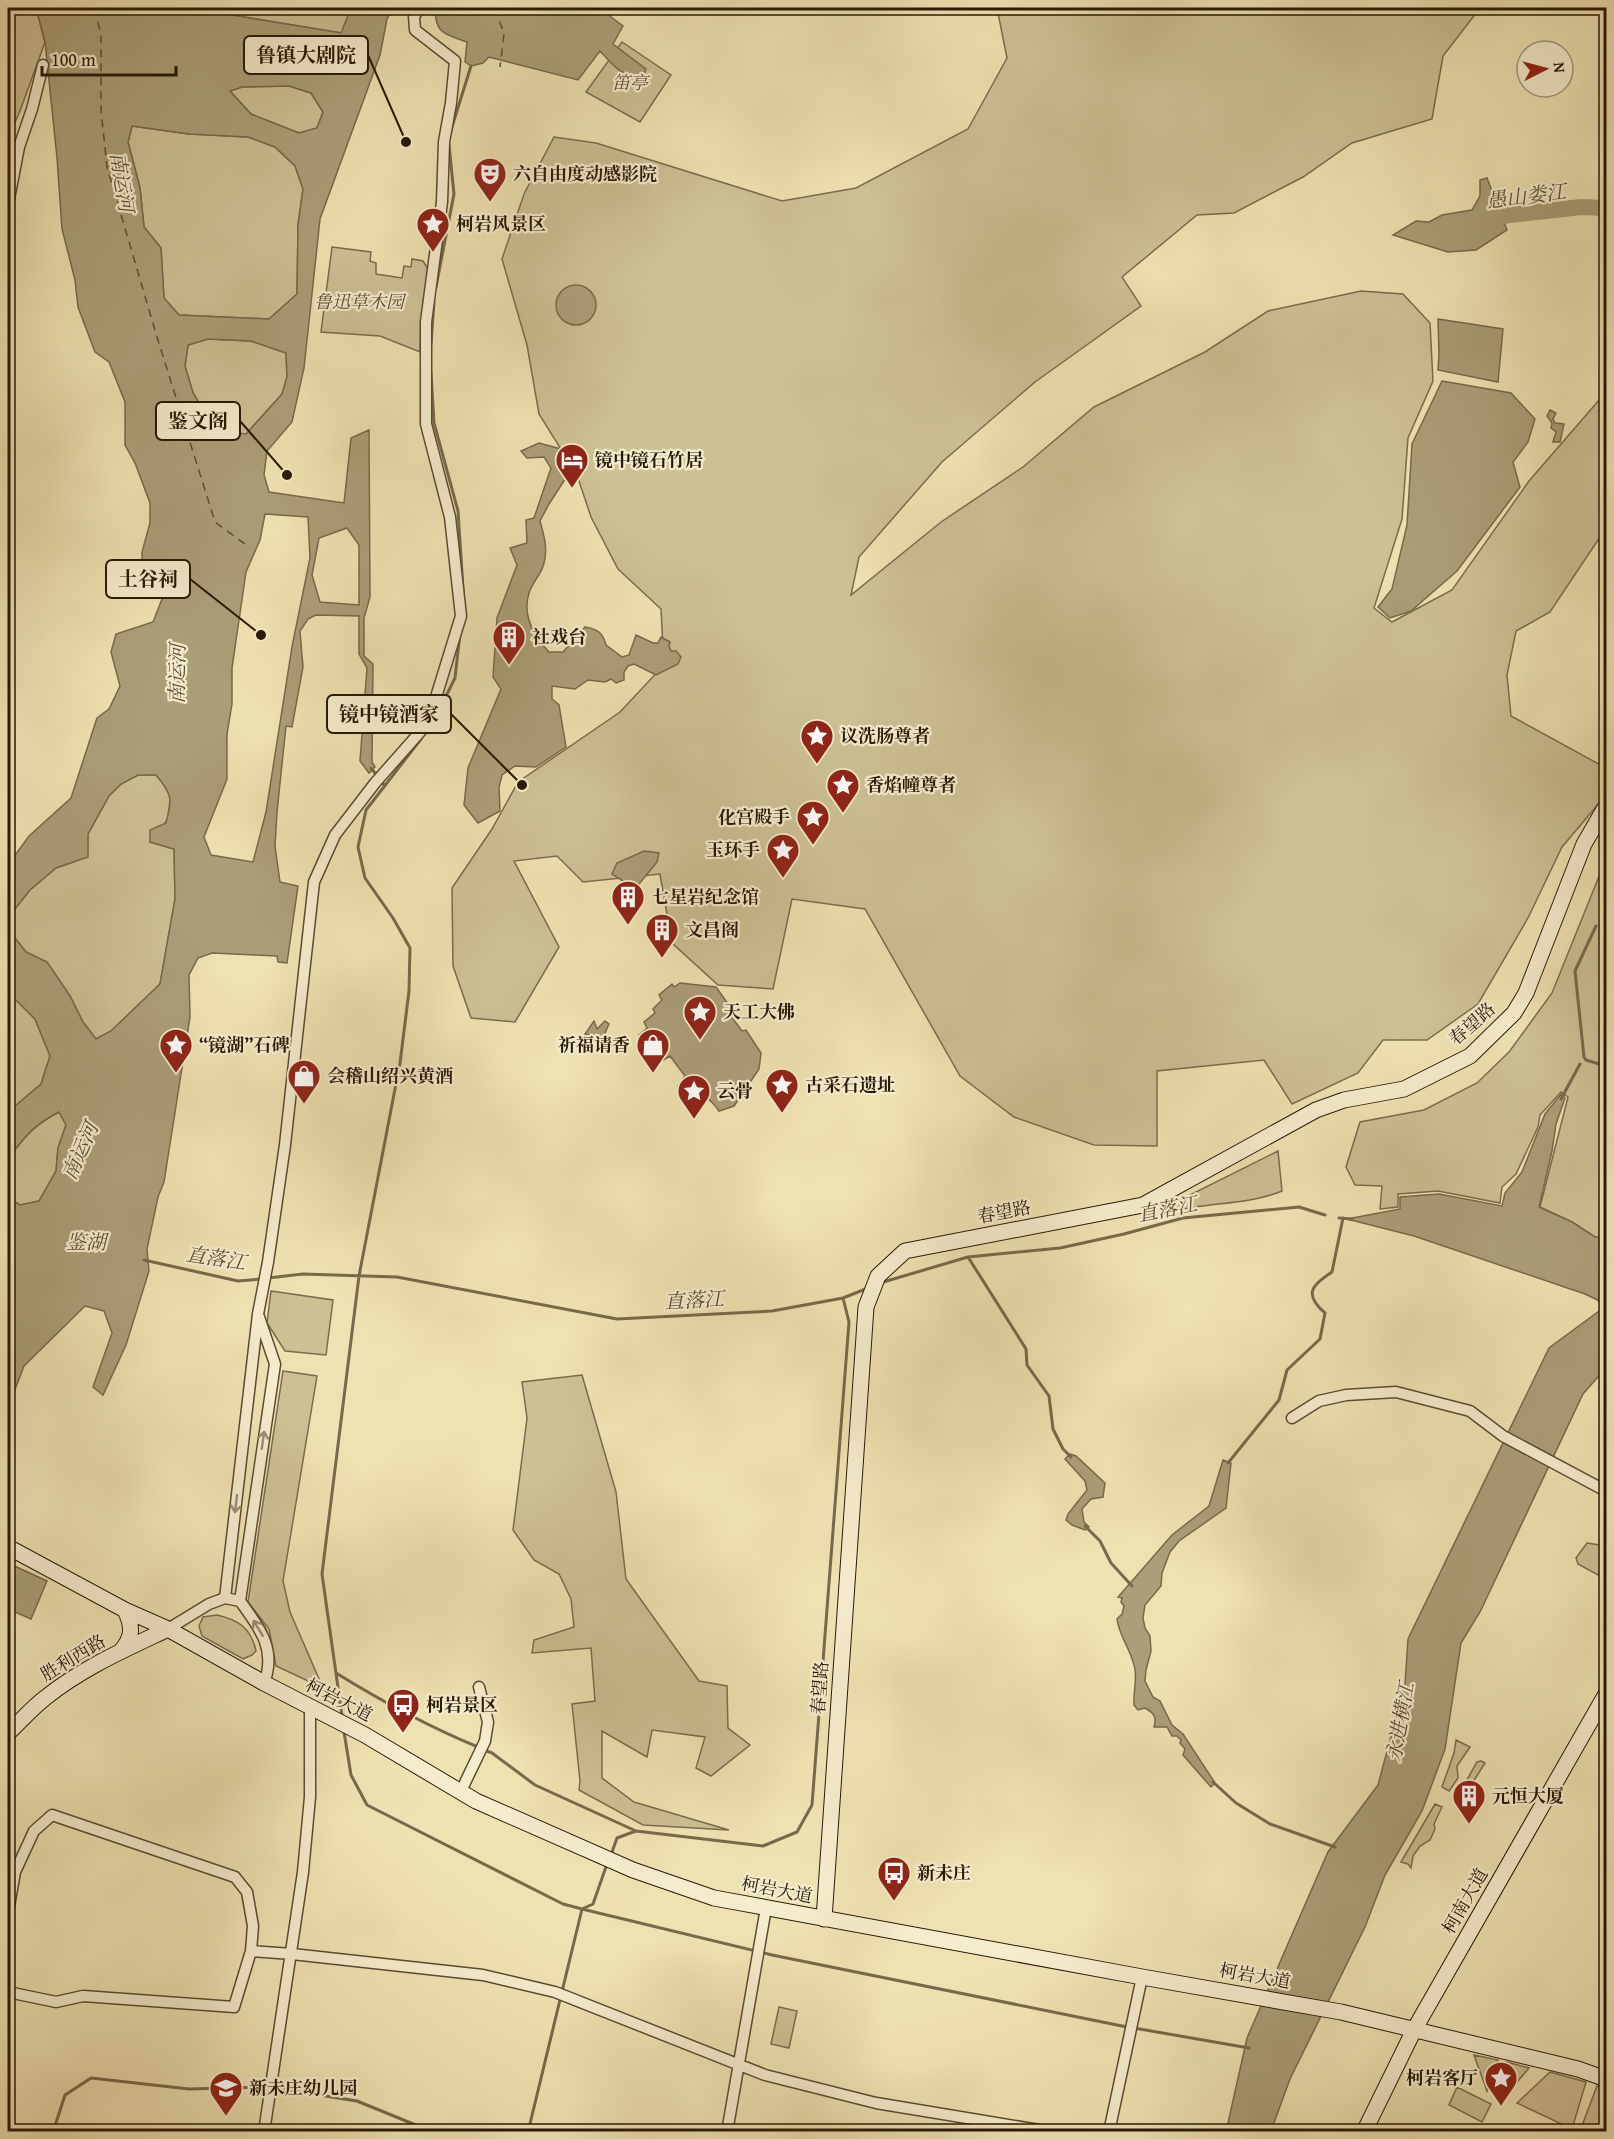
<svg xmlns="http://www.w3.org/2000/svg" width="1614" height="2139" viewBox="0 0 1614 2139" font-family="'Gentium Book Plus','Noto Serif SC',serif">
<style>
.green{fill:#cdc095;stroke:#7a6c4e;stroke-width:1.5}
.water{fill:#ab9e78;stroke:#77694b;stroke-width:1.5;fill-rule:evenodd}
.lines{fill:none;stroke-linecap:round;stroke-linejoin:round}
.stream{stroke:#77694b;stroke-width:3}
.river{stroke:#ab9e78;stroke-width:16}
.ferry{stroke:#5c4e34;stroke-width:1.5;stroke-dasharray:8 6;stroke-linecap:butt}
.street-casing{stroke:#5a4b32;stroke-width:13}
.secondary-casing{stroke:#281907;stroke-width:17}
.street{stroke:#f5eccd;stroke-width:10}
.secondary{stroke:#f5eccd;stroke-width:15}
.oneway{stroke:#998d74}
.labels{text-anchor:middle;stroke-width:4.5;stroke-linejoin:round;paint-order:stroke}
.park-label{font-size:18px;font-style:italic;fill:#5a4b32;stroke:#f5eccd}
.poi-label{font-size:18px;font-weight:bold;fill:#281907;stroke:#f5eccd;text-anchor:start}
.street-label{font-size:18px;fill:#281907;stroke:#f5eccd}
.water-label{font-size:20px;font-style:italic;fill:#5c4e34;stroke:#f5eccd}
.leader{fill:none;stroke:#281907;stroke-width:2}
.callout-dot{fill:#281907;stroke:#f5eccd;stroke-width:2}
.callout{fill:#f5eccd;stroke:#281907;stroke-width:2}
.callout-label{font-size:20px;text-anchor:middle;font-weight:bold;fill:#281907}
</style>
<rect width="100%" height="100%" fill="#efe2b2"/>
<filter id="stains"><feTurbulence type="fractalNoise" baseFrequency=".00333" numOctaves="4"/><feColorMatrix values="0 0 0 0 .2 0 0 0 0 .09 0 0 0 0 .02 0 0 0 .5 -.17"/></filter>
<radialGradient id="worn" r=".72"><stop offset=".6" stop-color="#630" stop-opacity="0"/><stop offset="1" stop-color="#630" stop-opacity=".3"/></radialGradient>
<path class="green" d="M8 8H36L45 42 20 111 8 138Z
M189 8H351L342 33Z
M997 8H1480L1443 56 1432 119 1352 143 1303 177 1234 213 1197 215 1122 277 1141 306 1035 382 942 462 859 557 851 595 941 522 1023 467 1094 407 1205 352 1268 311 1361 291 1403 294 1430 323 1433 381 1408 438 1402 519 1374 608 1392 622 1452 590 1529 481 1606 392V528L1550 612 1516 631 1507 675 1511 716 1606 768V795L1562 847 1528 918 1478 1004 1427 1040H1383L1358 1073 1292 1104 1264 1060 1157 1071V1146L1094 1145 1014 1117 960 1076 865 909 792 899 773 989 718 985 672 943 660 874 583 882 557 856 514 861 559 947 515 1022 471 1018 453 966 452 888 492 829 518 782 620 712 664 665 661 609 618 569 591 517 577 475 539 414 527 345 502 259 524 194 554 137 596 143 782 201 856 188 968 129 1007 58Z
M622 42 671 75 640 122 586 92Z
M289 86 311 93 323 112 317 128 299 133 251 114 230 91 242 87Z
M132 126 189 134 248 137 275 147 295 166 303 189 298 225 297 294 269 319 179 315 164 298 161 248 144 227 140 188 128 142Z
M332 247 371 252 370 261 376 263V274L402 278 404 266 411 267 412 259 423 261 428 269 421 324 420 352 380 336 321 332Z
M208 339 251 341 286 353 287 377 282 394 246 434 228 432 211 422 193 393 185 366 188 345Z
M138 775H156C181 803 172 817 150 842L174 849 175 899 160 984 111 1031 96 1039 83 1022 70 996 47 962 26 952 11 933 10 915 30 890 56 868 87 857 88 834 109 796 121 784Z
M1606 859V1238L1595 1237 1572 1222 1540 1207 1568 1097 1561 1092 1540 1115 1538 1127 1516 1174 1502 1187 1500 1203 1438 1191 1398 1194V1207L1380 1209 1382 1186 1355 1185 1346 1167 1360 1122 1424 1110 1477 1083 1509 1052 1552 993Z
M8 992 35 1019 50 1056 41 1084 8 1112Z
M59 1112 66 1125 58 1148 56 1171 39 1201 20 1205 8 1198C8 1183 13 1170 10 1156 26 1135 36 1124 59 1112Z
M1278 1151 1282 1191C1248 1205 1209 1202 1174 1211L1172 1204Z
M271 1291 333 1300 326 1355 285 1351 267 1323Z
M283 1371 317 1376 283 1581 290 1612 323 1688 276 1666 269 1629 248 1602Z
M582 1375 616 1492 626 1579 699 1681 727 1686 728 1728 750 1745 711 1776 696 1768 705 1737 652 1730 647 1757 602 1731V1778L634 1802 729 1830 643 1825 579 1790 580 1781 572 1704 595 1701 591 1648 532 1653 534 1640 574 1627 571 1599 559 1574 534 1560 513 1530 527 1418 522 1382Z
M1587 1543 1600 1545 1606 1550V1560L1598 1575 1578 1564 1576 1558Z
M217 1615C239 1620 251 1628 256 1651L252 1655 243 1659 202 1636 199 1626 203 1617Z
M1456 1740 1470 1747 1457 1766 1458 1778 1449 1791 1442 1787 1454 1753Z
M1481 1761 1485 1763 1468 1790 1464 1785 1477 1762Z
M1435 1804 1442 1807 1434 1824 1435 1829 1430 1840 1420 1846 1413 1856 1411 1868 1408 1864 1401 1862Z
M779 2007 797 2011 789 2048 771 2044Z
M1474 2055 1498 2060 1487 2091Z
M1507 2062 1529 2068 1504 2097 1493 2091Z
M1550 2072 1586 2082 1572 2129 1517 2103Z
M1597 2086 1606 2089V2131L1594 2130 1593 2131H1580Z
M1457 2087 1491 2104 1482 2122 1449 2105Z"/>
<path class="water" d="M36 8H189L341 33 351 8H393L387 19 380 55 320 219 304 368 292 422 267 451 264 475 269 492 344 503 351 438 369 430 370 597 364 618V656L373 664 372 762 375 767 369 773 360 761 367 668 359 654V616L316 615 308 619 300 631 303 667 292 727 286 726 277 812 275 846 280 882 298 886 287 963 278 962 277 956 212 953 198 958 189 975 190 1017 164 1182 158 1197 147 1249 149 1271 126 1345 103 1395 93 1387 112 1333 104 1311 85 1306 24 1366 8 1408V1198L20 1205 39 1201 56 1171 58 1148 66 1125 59 1112C35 1124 26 1135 10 1156L12 1169 8 1178V1112L41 1084 50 1056 35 1019 8 992V863L11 861 29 836 71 798 97 718 109 709 120 686 111 652 116 634 153 622 162 599 142 567V552L150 523V503L135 463 125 445V402L109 362 95 352 78 307 75 280 62 229 57 158 45 42ZM289 86 311 93 323 112 317 128 299 133 251 114 230 91 242 87ZM132 126 189 134 248 137 275 147 295 166 303 189 298 225 297 294 269 319 179 315 164 298 161 248 144 227 140 188 128 142ZM208 339 251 341 286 353 287 377 282 394 246 434 228 432 211 422 193 393 185 366 188 345ZM265 514 308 517 310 558 292 647 266 812 253 862 211 855 204 837 227 779V734L232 704V668L246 572 260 540ZM347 528 359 545V605L320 602 312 575 319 538ZM138 775H156C173 795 172 798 166 823L150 830V842L174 849 175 899 160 984 111 1031 96 1039 83 1022 70 996 47 962 26 952 11 933 10 915 30 890 56 868 88 857V834L109 796 121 784Z
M435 8H599L623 26 613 44 646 69 642 79C619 74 615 67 600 51L578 80 489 57 483 63 471 66 465 62 467 42C445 34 435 34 435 8Z
M1487 178 1507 230 1476 250 1448 252 1393 235 1416 221 1429 222 1442 215 1472 210 1480 196V180Z
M556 305a20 20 0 1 1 40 0a20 20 0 1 1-40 0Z
M1438 319 1503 329 1498 382 1438 370 1439 354Z
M1442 381 1511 393 1535 419 1528 442 1513 462 1520 487 1457 571 1411 611 1390 618 1378 607 1392 589 1407 525 1412 444Z
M1550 410 1556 413 1553 419 1555 423 1564 424 1560 442H1553L1556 432 1551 428 1552 423 1547 416Z
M539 443 576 453 566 478 549 504 540 521C544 536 548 548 544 563 542 574 532 582 529 593 522 615 534 637 549 652H563L585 627C598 629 603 633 606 645L622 657 629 655 636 635 653 643H658L661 637 670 642 669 646 671 651H676L681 657 678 664 656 675 634 664 628 666 624 672V680L616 683 611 679 605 682 588 680 575 689 552 686V699L559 705 566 747 536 767 515 766 502 775 499 787 500 811 478 823 464 805 468 768 501 689 493 677 497 618 517 565 510 548 527 543 526 520 534 518 551 468 544 457 527 458 521 451Z
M644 851 659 853 657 862 635 889 612 874 617 863Z
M680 983 716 987 731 1008 728 1012 742 1031 746 1030 761 1053 759 1069 734 1106 719 1111C711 1099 703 1093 688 1098L678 1086 685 1076 670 1056 660 1062 639 1035 647 1028 644 1022 655 1013 653 1009 662 1000 659 995 672 984 674 987Z
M594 1021 597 1029 605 1021 609 1024 600 1044 594 1036 585 1034Z
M1561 1094 1565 1098 1556 1124 1552 1151 1539 1207 1572 1222 1595 1237 1606 1238V1304L1585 1294 1414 1236 1347 1219 1400 1209V1197L1439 1194 1502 1206 1505 1193 1522 1172 1545 1114Z
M1606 1306V1368L1583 1394 1480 1612 1461 1643 1445 1749 1422 1811 1385 1875 1365 1927 1290 2079 1271 2131 1226 2132 1247 2038 1328 1852 1378 1785 1405 1684 1408 1639 1549 1348Z
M1070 1454 1076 1456 1105 1483 1103 1497 1091 1499 1082 1509 1084 1522 1089 1527 1085 1530 1072 1525 1066 1520 1068 1514 1087 1490 1085 1481 1065 1459Z
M1223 1460 1231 1463 1226 1508 1179 1541 1170 1552 1162 1573 1161 1586 1145 1605 1143 1618 1145 1628 1150 1636 1151 1651 1146 1670 1145 1681 1153 1697 1160 1701 1172 1725 1183 1734 1215 1783 1211 1787 1183 1755 1185 1749 1180 1743 1181 1740 1177 1736H1172L1167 1727H1154C1157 1717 1154 1713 1145 1708L1138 1710 1134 1705C1133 1692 1138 1677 1134 1665 1130 1648 1119 1636 1117 1619L1122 1614 1124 1606 1121 1602 1122 1598 1118 1597 1172 1535 1209 1506Z
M8 1563 47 1581 31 1619 8 1609Z"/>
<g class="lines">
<path class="stream" d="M451 130 471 66
M436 287 454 194 449 145
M431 344 434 302
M431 374 434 423 458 511 464 604
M432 724 455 678 460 634
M371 768 385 786
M1596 926 1575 971 1584 1057 1586 1060 1606 1066
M1561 1099 1580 1064
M1339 1218 1352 1219
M968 1257 1026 1349 1027 1365 1049 1396 1053 1429 1063 1449 1071 1457
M144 1260 238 1281 261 1279
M268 1278 303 1274 397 1277 617 1319 772 1311 843 1298 868 1288
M880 1283 968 1257 1060 1248 1124 1234 1183 1218 1299 1207 1325 1215
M1228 1463 1279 1400 1287 1370 1320 1339 1325 1313C1303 1294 1312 1285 1332 1272L1343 1218
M1085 1526 1100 1541 1111 1563 1132 1586
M336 1673C383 1702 427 1726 478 1747
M342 1716 322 1574 359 1276 400 1063 409 991 410 948 393 918 365 878 358 847 366 810 421 739
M344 1732 351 1775 367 1805 563 1904 582 1909 593 1904 607 1864
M484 1750 492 1753 535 1785 636 1831
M1213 1782 1236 1803 1270 1824 1335 1847
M611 1855 617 1838 636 1831 763 1846 797 1832 812 1805 849 1322 843 1298
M1134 2028 1249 2048
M274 2088 357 2101 433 2132
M53 2132 65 2095 91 2078 189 2089 267 2087
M528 2132 582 1909 772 1955 1127 2027"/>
<path class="river" d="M1480 222 1492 217 1581 207 1606 208"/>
<path class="ferry" d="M95 8 101 36V110L107 167 157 337 215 522 249 547
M495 8 504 34 500 67"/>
<g class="street-casing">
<path id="street" d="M8 204 19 147 32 109 43 65
M258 1314 268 1262 285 1145 314 882 335 835 375 783 428 723 461 616 450 517 426 424V322L442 202 444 142 451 103 455 61 415 30 414 16 420 8
M1292 1418 1319 1401 1346 1395 1396 1392 1470 1411 1503 1436 1606 1491
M225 1598 258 1314 275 1364 240 1601C259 1627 277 1649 264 1683
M168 1629 209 1604 225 1598 240 1601
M461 1791 485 1741 488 1722 479 1687
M8 1912 15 1872 34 1831 52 1815 235 1877 247 1892 253 1926 251 1951 234 2007 83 1996 56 2002 8 1992
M251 1951 292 1954 483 1975 555 1992 765 2075 876 2103 1051 2132
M264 2132 303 1872 310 1797V1708
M727 2132 766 1908
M1109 2132 1142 1977"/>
</g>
<g class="secondary-casing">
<path id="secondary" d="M8 1547 125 1610 168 1629 264 1683 365 1735 476 1801 633 1870 714 1898 1142 1977 1341 2012 1578 2069 1606 2079
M121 1651C133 1637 133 1627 125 1610
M8 1733C20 1722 32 1708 45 1698 82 1668 126 1649 168 1629
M824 1919 866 1307 878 1276 905 1251 1143 1205 1316 1110 1344 1100 1404 1089 1470 1056 1514 1013 1526 993 1584 844 1606 806
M1364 2132 1414 2030 1606 1694"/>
</g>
<use href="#street" class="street"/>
<use href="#secondary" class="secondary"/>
</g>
<defs><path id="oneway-shaft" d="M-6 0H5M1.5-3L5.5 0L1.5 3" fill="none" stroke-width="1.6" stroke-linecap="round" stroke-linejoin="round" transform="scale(1.5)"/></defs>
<g class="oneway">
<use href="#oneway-shaft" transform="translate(263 1440) rotate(-82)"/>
<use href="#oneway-shaft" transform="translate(236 1504) rotate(97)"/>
<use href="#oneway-shaft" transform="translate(258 1628) rotate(-121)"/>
</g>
<defs>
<g id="theatre-pin" transform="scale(1.725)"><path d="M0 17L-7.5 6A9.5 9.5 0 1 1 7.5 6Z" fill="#8f2418" stroke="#f5eccd"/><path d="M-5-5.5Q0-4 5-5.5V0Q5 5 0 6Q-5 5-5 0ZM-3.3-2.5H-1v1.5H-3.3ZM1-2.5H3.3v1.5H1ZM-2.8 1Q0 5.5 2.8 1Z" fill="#fff"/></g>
<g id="sight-pin" transform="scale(1.725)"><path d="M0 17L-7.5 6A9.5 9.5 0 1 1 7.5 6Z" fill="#8f2418" stroke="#f5eccd"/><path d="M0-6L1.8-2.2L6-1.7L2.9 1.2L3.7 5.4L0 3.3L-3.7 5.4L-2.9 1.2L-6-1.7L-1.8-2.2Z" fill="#fff"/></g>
<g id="hotel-pin" transform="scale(1.725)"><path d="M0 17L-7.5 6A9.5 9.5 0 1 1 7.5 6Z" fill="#8f2418" stroke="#f5eccd"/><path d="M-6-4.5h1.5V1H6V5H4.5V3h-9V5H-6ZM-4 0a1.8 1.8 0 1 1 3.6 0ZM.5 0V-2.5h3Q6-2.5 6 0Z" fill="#fff"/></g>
<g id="building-pin" transform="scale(1.725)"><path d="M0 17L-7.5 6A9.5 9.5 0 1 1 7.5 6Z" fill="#8f2418" stroke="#f5eccd"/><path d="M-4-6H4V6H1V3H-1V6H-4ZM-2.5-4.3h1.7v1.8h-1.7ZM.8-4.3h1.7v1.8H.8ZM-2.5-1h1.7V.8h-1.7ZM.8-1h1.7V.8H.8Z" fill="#fff"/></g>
<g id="shop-pin" transform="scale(1.725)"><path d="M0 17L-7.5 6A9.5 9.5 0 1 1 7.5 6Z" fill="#8f2418" stroke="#f5eccd"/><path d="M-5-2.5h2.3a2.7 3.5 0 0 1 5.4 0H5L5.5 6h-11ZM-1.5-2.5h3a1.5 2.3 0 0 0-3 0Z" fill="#fff"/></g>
<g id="bus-pin" transform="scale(1.725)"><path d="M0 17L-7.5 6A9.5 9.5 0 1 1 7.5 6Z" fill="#8f2418" stroke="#f5eccd"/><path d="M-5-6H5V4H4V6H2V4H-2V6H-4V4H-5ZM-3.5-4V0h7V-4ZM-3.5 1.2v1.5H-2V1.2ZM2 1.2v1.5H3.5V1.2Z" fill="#fff"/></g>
<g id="school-pin" transform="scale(1.725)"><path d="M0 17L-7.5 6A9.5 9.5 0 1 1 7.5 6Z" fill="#8f2418" stroke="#f5eccd"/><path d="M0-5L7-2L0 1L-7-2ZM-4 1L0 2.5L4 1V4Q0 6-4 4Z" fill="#fff"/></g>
</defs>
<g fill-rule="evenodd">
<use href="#theatre-pin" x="490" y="174"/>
<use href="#sight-pin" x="433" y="224"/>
<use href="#hotel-pin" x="572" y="460"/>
<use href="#building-pin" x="509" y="637"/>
<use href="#sight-pin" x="817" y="736"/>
<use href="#sight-pin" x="843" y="785"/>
<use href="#sight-pin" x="813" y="817"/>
<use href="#sight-pin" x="783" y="850"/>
<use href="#building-pin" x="628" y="897"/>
<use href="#building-pin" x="662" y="930"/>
<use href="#sight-pin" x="700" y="1012"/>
<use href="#sight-pin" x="176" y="1045"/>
<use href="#shop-pin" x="653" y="1045"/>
<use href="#shop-pin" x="304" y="1076"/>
<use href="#sight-pin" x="782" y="1085"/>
<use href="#sight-pin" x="694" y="1091"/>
<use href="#bus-pin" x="403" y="1705"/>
<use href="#building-pin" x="1469" y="1796"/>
<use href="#bus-pin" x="894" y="1873"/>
<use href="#sight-pin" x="1501" y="2078"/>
<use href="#school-pin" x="226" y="2088"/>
</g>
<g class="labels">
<g class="park-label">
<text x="630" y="89">笛亭</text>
<text x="359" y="308">鲁迅草木园</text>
</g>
<g class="poi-label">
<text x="513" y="180">六自由度动感影院</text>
<text x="456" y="230">柯岩风景区</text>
<text x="595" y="466">镜中镜石竹居</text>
<text x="532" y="643">社戏台</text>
<text x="840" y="742">议洗肠尊者</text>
<text x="866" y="791">香焰幢尊者</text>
<text x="790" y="823" text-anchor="end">化宫殿手</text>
<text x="760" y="856" text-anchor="end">玉环手</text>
<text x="651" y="903">七星岩纪念馆</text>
<text x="685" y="936">文昌阁</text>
<text x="723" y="1018">天工大佛</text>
<text x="199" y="1051">“镜湖”石碑</text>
<text x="630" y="1051" text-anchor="end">祈福请香</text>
<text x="327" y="1082">会稽山绍兴黄酒</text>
<text x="805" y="1091">古采石遗址</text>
<text x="717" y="1097">云骨</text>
<text x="426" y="1711">柯岩景区</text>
<text x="1492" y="1802">元恒大厦</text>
<text x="917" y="1879">新未庄</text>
<text x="1478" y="2084" text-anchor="end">柯岩客厅</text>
<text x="249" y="2094">新未庄幼儿园</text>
</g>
<g class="street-label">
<text transform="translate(1472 1024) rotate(-41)" y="6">春望路</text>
<text transform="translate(1004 1212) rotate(-11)" y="6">春望路</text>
<text transform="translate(73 1658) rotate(-31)" y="6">胜利西路</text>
<text transform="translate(820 1688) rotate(-86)" y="6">春望路</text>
<text transform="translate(339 1700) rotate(27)" y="6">柯岩大道</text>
<text transform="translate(777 1890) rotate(11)" y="6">柯岩大道</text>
<text transform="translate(1465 1901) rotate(-60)" y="6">柯南大道</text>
<text transform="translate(1255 1976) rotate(10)" y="6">柯岩大道</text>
</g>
<g class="water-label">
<text transform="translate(122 182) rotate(81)" y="7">南运河</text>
<text transform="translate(1526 196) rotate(-7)" y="7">愚山娄江</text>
<text transform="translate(177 674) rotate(-89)" y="7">南运河</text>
<text transform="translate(80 1151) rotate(-66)" y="7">南运河</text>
<text transform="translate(1167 1209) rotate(-11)" y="7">直落江</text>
<text x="86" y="1249">鉴湖</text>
<text transform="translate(216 1258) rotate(9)" y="7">直落江</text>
<text transform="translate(694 1300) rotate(-3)" y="7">直落江</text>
<text transform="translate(1400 1722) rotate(-80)" y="7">永进横江</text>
</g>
</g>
<path class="leader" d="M406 142L368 55M287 475L240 421M261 635L190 579M522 785L451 714"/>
<g class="callout-dot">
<circle cx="406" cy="142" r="6"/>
<circle cx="287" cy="475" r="6"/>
<circle cx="261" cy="635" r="6"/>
<circle cx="522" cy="785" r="6"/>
</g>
<g class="callout">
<rect x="244" y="36" width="124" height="38" rx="6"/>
<rect x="156" y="402" width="84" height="38" rx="6"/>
<rect x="106" y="560" width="84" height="38" rx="6"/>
<rect x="327" y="695" width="124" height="38" rx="6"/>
</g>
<g class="callout-label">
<text x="306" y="62">鲁镇大剧院</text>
<text x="198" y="428">鉴文阁</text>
<text x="148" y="586">土谷祠</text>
<text x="389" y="721">镜中镜酒家</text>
</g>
<rect width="1614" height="2139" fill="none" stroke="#efe2b2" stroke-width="30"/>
<rect x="9" y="9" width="1596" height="2121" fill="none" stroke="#281907" stroke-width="3"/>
<rect x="15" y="15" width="1584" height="2109" fill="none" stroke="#281907" stroke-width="1.5"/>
<g transform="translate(1545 69) rotate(84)"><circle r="28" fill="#f5eccd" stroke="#a3987e" stroke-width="1.5"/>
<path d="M0-4.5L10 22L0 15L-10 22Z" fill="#8f2418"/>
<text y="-9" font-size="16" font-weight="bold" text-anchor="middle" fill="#281907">N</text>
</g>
<path d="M42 66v9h134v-9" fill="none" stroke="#281907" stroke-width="3"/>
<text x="51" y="66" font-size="18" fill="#281907" stroke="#f5eccd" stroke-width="4.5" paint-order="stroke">100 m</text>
<rect width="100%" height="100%" filter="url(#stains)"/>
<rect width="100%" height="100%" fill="url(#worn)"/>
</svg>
